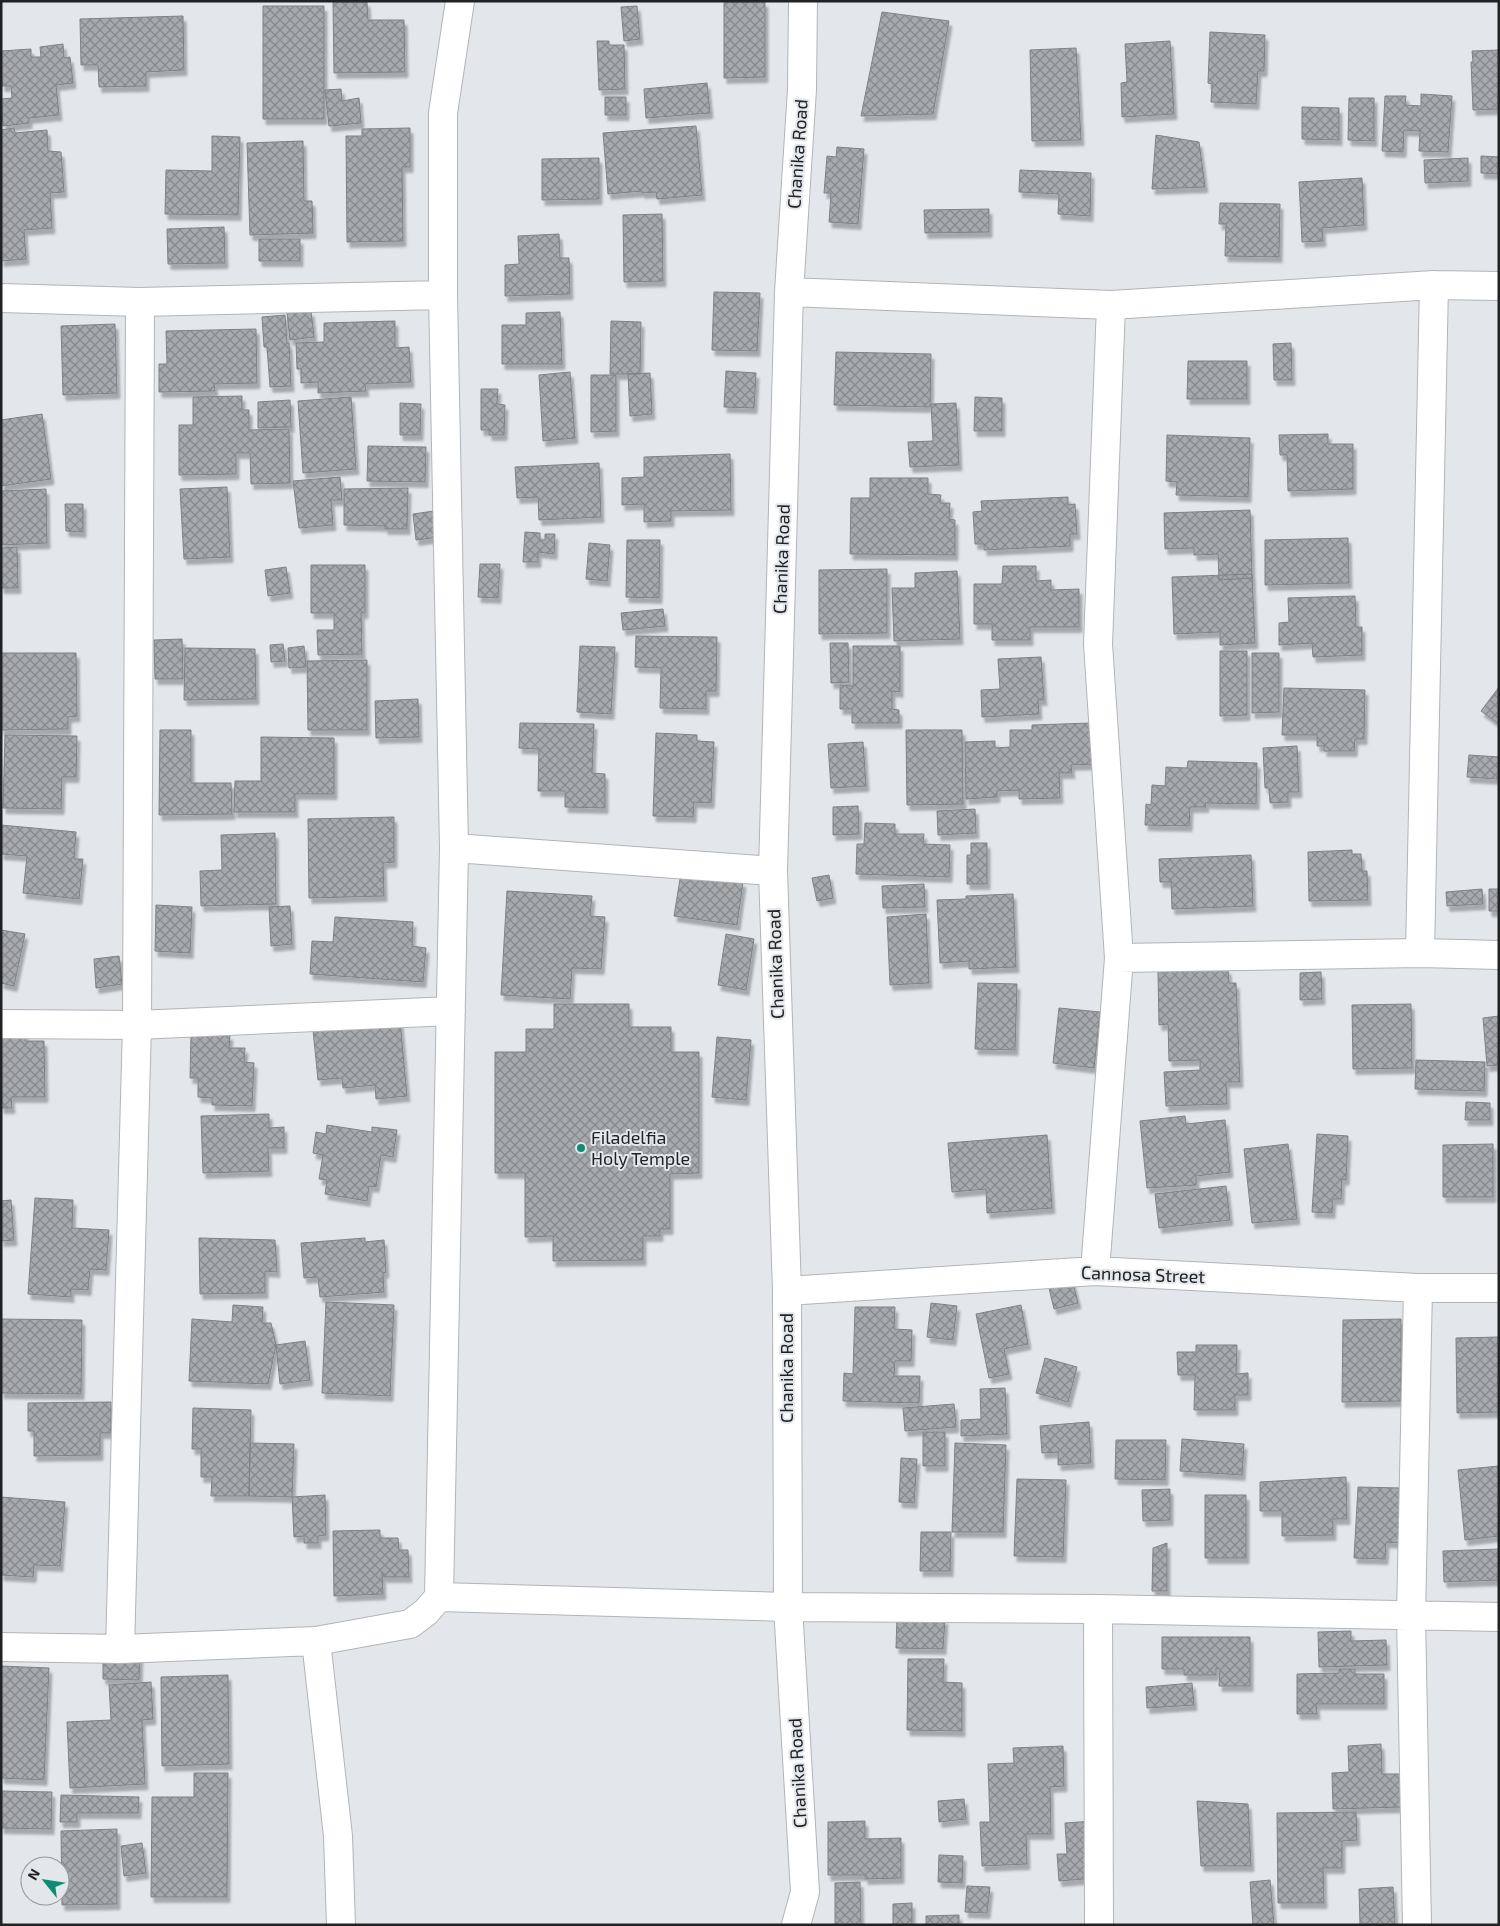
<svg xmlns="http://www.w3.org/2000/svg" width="1500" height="1926" viewBox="0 0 1500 1926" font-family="'Exo 2',sans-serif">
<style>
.building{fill:url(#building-cross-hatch);stroke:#7e8286;filter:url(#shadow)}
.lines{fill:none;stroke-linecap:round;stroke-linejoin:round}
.minor-casing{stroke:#b1b4b8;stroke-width:30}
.minor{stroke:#fff;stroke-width:28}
.poi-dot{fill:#0f8d72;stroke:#e3e7eb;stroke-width:2}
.labels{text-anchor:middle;stroke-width:4;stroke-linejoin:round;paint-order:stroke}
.street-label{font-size:18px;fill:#212224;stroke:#e3e7eb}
.poi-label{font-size:18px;fill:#212224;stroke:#e3e7eb;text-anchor:start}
</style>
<defs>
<pattern id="building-cross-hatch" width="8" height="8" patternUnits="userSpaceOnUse" patternTransform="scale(1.25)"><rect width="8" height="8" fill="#a6a9ae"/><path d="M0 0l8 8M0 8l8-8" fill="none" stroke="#87898d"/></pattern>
<filter id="shadow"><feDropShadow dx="3" dy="5.5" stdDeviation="1" flood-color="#0004"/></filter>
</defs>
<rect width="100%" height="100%" fill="#e3e7eb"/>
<path class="building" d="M333 2H367L368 20H404L405 72 334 73Z
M724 2H765V77L724 78Z
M263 6H324V119H263Z
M637 6 640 39 624 41 621 7Z
M882 12 949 21 933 114 861 116Z
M183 16 184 70 146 72V86L99 87 98 65H81L80 19Z
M1210 32 1265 35 1264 71H1258L1256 104 1211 102 1212 84 1208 83Z
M597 41H609V45H624L625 89 599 90Z
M1170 41 1174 114 1122 117 1121 83 1127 82 1125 44Z
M63 44 64 58 70 57 73 83 56 85 59 115 29 118V123L3 126 1 99 12 98 11 86H2L1 51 31 49V57H41L40 47Z
M1076 48 1081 140 1032 141 1030 50Z
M1499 50V109L1473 110 1471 62H1473L1472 51Z
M707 83 710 113 646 118 644 89Z
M341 89 342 101 359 98 361 123 329 126 325 90Z
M1421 94 1452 96 1448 152 1419 151 1420 131 1404 130 1403 152 1382 151 1385 96H1406L1405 105 1421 106Z
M605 97H626V115H605Z
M1349 98H1374V141L1348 140Z
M1302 107 1339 108V140L1302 139Z
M696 126 702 195 657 199 656 192 642 193V191L608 194 603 133Z
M14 128 15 133 47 130 48 151 61 152 64 192 50 193 52 228 24 230 26 259 1 261V130Z
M410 128V167H402L403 241 347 242 346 136H362V129Z
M1156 135 1199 142 1205 187 1152 189Z
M212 136 240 137 238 215 165 214 166 170 212 171Z
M303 141 304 201H312L313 233 250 235 247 143Z
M837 147 864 149 858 224 829 222 831 193H824L827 156 836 157Z
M1481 156 1499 157V174L1481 173Z
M599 158V199L542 200V159Z
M1468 158V181L1425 183 1424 160Z
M1020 170 1091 173 1090 216 1058 214 1059 194 1019 192Z
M1362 178 1364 225 1322 228 1323 241 1302 242 1299 182Z
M1220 203 1280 204 1279 257 1225 256 1226 224H1219Z
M989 209V232L925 233 924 210Z
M662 214 663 281 624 282 623 215Z
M224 227 225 263 168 264 167 229Z
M559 234 560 258H569L570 294 505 296V265L519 264 518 236Z
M259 239H300V261H259Z
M714 292 760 293 757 351 712 350Z
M311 311 314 337 290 340 287 313Z
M560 312 562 364H502V325H526V313Z
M285 315 287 343H289L291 386 270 387 267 347H264L262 317Z
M395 321V348L409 347 411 382 365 384 366 391 318 393V382L301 383V369H297L296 343 324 342V323Z
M611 321 641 322 640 374H610Z
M115 324 117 393 63 395 61 326Z
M256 329 257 383 214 384 215 391 159 392V364H167L166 331Z
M1291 343 1292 380H1274L1273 344Z
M836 352 931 354 930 407 834 405Z
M1188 361H1247V399H1187Z
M726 371 756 373 754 408 724 407Z
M570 372 575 438 543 441 539 375Z
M650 373 652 414 630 416 628 374Z
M591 375H616V431L591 432Z
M481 389H498L497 404 505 405 504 435H489V430H481Z
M242 396V410H249V430L289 429 290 483 251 484 250 453H236V474L179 475V425H193V397Z
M351 397 356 469 303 473 298 401Z
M975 397 1002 398V431H974Z
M290 400 291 427 258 428V402Z
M400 403 421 404 420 435H400Z
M956 403 959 465 910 467 908 442 933 441 931 404Z
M42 414 51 479 1 486V420Z
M1328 434V444H1353V489L1288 491 1287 455H1280L1279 435Z
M1167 435 1250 438 1248 497 1176 495 1177 482 1166 481Z
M368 446 426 447 425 482 367 481Z
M730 454 731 510 671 511V521L644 522V504L622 505V478L644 477V457Z
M599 463 601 517 539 520 538 497 517 498 515 467Z
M340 477 342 500H331L333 525 299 528 293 481Z
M870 478H928V494L941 495 940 503H950L949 519 955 520V555L850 554 851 498H870Z
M227 487 230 557 184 559 180 489Z
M408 488 407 529H385V526L344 525V489Z
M46 489 47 543 1 545V491Z
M1068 497V505L1075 504 1077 534H1070V546L984 550V544H975L973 512 982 511 981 501Z
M65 504H83V532L66 531Z
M1250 510 1252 578 1219 580 1218 554 1194 555V548L1165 549 1164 513Z
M434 511 438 537 416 540 413 514Z
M525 532 540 533V540H545V534H555L554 554 538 552V562H523Z
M1348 538 1349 583 1265 585V540Z
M627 540H660L659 598 626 597Z
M589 543 610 545 607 581 586 579Z
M17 547 18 588H1V548Z
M480 564H500L498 598 478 597Z
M311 565H365V613H361L362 654 318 655 317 630H334V613H311Z
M1003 566H1036V581L1051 580V590L1079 589V627H1030V640H992V624H974V584H1002Z
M286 567 290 593 268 596 265 570Z
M887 569V633L819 634V570Z
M957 571 960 639 894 641 892 588H915V573Z
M1252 574 1255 643 1220 645V632L1174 634 1172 577Z
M1355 596 1356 627H1362V655L1313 657 1312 643 1279 645V623L1289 622 1288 598Z
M663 609 665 626 623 630 621 613Z
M636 636 717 637 716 691H706V709L660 708 661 668 635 667Z
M182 639 183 679H155L154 640Z
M830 643H848L849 682 831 683Z
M283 644 285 661 271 662 270 645Z
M304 646 306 667 289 668 288 648Z
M580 646 615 647 611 714 577 712Z
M853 646H900V692L892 691V709L899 710V723H852V709H840V685L853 686Z
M185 648 255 649 256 699 184 700Z
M1220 651H1247V715L1220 716Z
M1 653H76L77 716 68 717V729L1 730Z
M1252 653H1279V712L1252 713Z
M1041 657 1044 700H1038L1039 714 982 717 981 690 1000 689 998 659Z
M367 660V730H308L307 661Z
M1499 687V724L1481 711Z
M1284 688 1365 690 1364 739H1355L1354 751H1324V746H1317V735H1282Z
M418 699 419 737 376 738 375 701Z
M520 723 594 724 592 773 605 774V808L565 807V791H538L539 749 519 748Z
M1092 723 1093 764 1071 765 1072 773H1059L1060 798 1019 799V790L997 791V797L966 799 965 742 995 741V748L1010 747V730H1032V725Z
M160 730H191V783H231L232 814 159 815Z
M906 730H962L963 804 907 805Z
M656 733 697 735V741L714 742 711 803 694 802 693 817 653 816Z
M5 735 77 736 76 777H62L61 809 3 808Z
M261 737 334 738V794H295V812H234L235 781H261Z
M863 742 866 786 831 788 828 744Z
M1297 746 1299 792H1288V802L1270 803 1269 788H1265L1263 748Z
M1469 755 1499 757V779L1467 777Z
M1188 761 1257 763 1256 804 1205 803 1206 807H1190L1189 826 1145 825 1146 804 1151 805 1152 785 1165 786 1166 767 1187 768Z
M858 806 859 834 833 835V807Z
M975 809 976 833 938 835 937 811Z
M394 817V862L383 863 384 896 309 898 308 819Z
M865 823 895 824V834H924L923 844 950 845 949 877 856 874 857 844H864Z
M1 825 76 832 74 859H83L79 899 23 893 27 856 1 854Z
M275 833 276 904 201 906 200 871 222 870 221 835Z
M971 843H987V884H967V855H971Z
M1352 850V854H1361L1362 871H1367L1368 900 1309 901 1308 852Z
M1251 855 1253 906 1172 909 1171 882H1160L1159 859Z
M681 873 743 882 737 925 674 916Z
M829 875 833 898 817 901 812 878Z
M924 884 925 907 883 908 882 886Z
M1482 889 1483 904 1447 906 1446 892Z
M1489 889H1499V911H1489Z
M507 891 592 896 590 916 605 917 601 969 572 968 570 999 501 995Z
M1013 894 1016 967 969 969V961L940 963 937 900 966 899V896Z
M156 905 192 907 190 953 155 951Z
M290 906 292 944 271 946 269 907Z
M926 914 929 983 890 985 887 917Z
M335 917 413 922 412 946 426 948 423 982 310 974 312 941 333 942Z
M1 930 25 934 14 986 1 983Z
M726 934 754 939 746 990 718 985Z
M119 956 122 984 96 988 94 959Z
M1228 969 1229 983H1236L1240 1082H1226L1227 1104 1166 1106 1164 1072 1200 1070V1060L1169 1061 1168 1024 1159 1025 1158 972Z
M1321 972 1322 999 1300 1000V973Z
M978 983 1017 984 1015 1050 975 1049Z
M554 1004H629V1027H671V1052H699V1173L670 1174V1229H660V1236H643V1260L553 1261V1236L525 1237V1173H495V1052H526V1029H554Z
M1411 1004 1412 1068 1353 1069 1352 1005Z
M1059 1008 1100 1012 1094 1068 1053 1063Z
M1499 1016V1065L1487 1066 1483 1018Z
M400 1021 407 1096 376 1099 375 1085 343 1088 342 1078 318 1080 313 1030Z
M1 1028H25V1041H44L45 1097H11L12 1108H1Z
M191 1034 230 1035 229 1048H245L244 1062 254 1063 252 1106 212 1105V1098L198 1097V1078H190Z
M717 1037 751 1040 746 1100 712 1097Z
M1416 1060 1485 1062 1484 1091 1415 1089Z
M1466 1102 1490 1103V1120H1465Z
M269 1114V1128L284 1127V1148H268L269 1171 203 1173 201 1116Z
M1185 1116 1186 1124 1225 1120 1230 1172 1196 1176V1185L1147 1188 1140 1121Z
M327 1125 372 1132V1127L397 1130 393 1157 381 1155 376 1187 369 1186 367 1201 325 1194 327 1180 319 1179 323 1155 313 1153 316 1132 326 1134Z
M1317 1134 1348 1136 1346 1180 1342 1179 1341 1199H1333L1332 1213 1312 1212Z
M1047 1135 1052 1208 987 1213 986 1189 952 1192 948 1143Z
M1288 1144 1297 1219 1252 1223 1244 1149Z
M1493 1144V1197H1443V1145Z
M1226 1186 1230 1220 1159 1228 1155 1194Z
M35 1198 73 1200 72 1228 109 1230 106 1270 90 1269 88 1290 71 1289V1297L28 1294Z
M11 1200 14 1240 1 1241V1201Z
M199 1238 275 1240 277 1272 265 1271V1293L200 1294Z
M365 1238V1242L384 1240 386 1272 383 1273 384 1292 320 1297 318 1277 304 1278 301 1243Z
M1072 1279 1078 1303 1054 1309 1048 1284Z
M326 1302 394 1305 390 1396 322 1393Z
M931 1303 957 1306 953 1340 927 1337Z
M233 1305 263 1307 262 1323H271L276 1345 268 1384 189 1381 192 1319 232 1322Z
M1021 1305 1028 1344 1004 1349 1009 1374 989 1378 976 1314Z
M855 1307H895L894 1329 912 1330 911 1361H895L894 1376H920L919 1403 843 1401 844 1373 853 1374Z
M1 1319 82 1320 81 1394 1 1393Z
M1401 1319V1401L1342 1402 1343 1320Z
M1499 1337V1412L1457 1413 1456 1338Z
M305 1341 310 1380 280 1384 276 1345Z
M1196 1345H1237L1236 1374 1248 1373V1395H1235V1410H1194L1195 1375H1178L1177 1352H1196Z
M1045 1358 1077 1367 1068 1402 1036 1393Z
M1005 1388 1007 1434 961 1436V1420L981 1419 980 1389Z
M111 1402V1433H100V1455L34 1456V1431H28V1403Z
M954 1404 956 1427 905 1431 903 1408Z
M193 1408 251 1410 249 1496H211L212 1477H201V1449H192Z
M1089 1422 1091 1463 1058 1465V1452L1042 1453 1040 1426Z
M923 1432H945V1466H923Z
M1182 1439 1244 1444 1242 1475 1180 1471Z
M1116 1440H1166L1165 1480 1115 1479Z
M250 1443 294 1444 292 1497 249 1496Z
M955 1443 1006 1445 1003 1532H952Z
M901 1458 917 1459 914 1503 899 1502Z
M1499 1466V1536L1465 1540 1458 1470Z
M1346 1477 1347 1519H1333V1535L1282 1536V1511H1260V1482Z
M1017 1479 1066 1480 1063 1557 1014 1556Z
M1358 1487 1401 1488 1399 1543 1386 1542 1385 1559 1354 1558Z
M1170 1489V1520L1143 1521 1142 1490Z
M325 1495 326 1535 318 1536V1543H304V1536L294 1537 292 1497Z
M1205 1495H1246V1558H1205Z
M1 1497 65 1502 60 1566 34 1565 33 1577 1 1575Z
M380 1530V1538H398L399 1550H408L409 1577H384L382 1572 383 1594 334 1596 333 1531Z
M921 1532H951L950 1571H920Z
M1167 1543V1591H1152L1153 1548Z
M1499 1549V1580L1444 1582 1443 1551Z
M897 1617 945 1619 943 1649 896 1648Z
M1351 1631V1641L1386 1640 1387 1665 1319 1667 1318 1632Z
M1162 1637H1250V1686H1219L1220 1669 1216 1668V1675H1184V1669H1162Z
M103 1655H140L139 1680 103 1679Z
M908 1659H944L943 1682 962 1683V1731L907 1730Z
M1 1666 49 1668 44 1780 1 1778Z
M1339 1669H1355V1674H1384V1704H1316L1317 1714H1297V1674L1339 1673Z
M228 1675 229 1764 162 1766 161 1677Z
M151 1682 153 1719 142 1720 145 1784 70 1788 67 1722 111 1720 109 1685Z
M1192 1683 1194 1705 1147 1708 1146 1687Z
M1381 1744 1382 1774H1401L1402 1807 1333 1809 1332 1773 1349 1772 1348 1746Z
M1063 1746 1064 1786 1050 1787 1051 1834H1026L1027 1864 982 1866 980 1822H990L988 1764 1014 1763 1013 1748Z
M194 1773H228L227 1897H151L152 1797H194Z
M2 1791 52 1792 51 1829 1 1828Z
M61 1795 139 1797 138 1813H77V1822H60Z
M964 1799 966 1819 939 1822 938 1801Z
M1197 1801 1248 1804 1251 1866H1201Z
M1356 1812 1357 1840 1342 1841V1868H1323L1324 1903H1278L1277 1813Z
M865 1821V1839L901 1838V1878L865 1879V1875H828V1822Z
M1093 1821 1097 1878 1059 1881 1057 1854H1067L1065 1823Z
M117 1829V1904L62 1905 61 1831Z
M142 1843 146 1873 124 1876 121 1846Z
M939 1855 963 1856 962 1883 938 1882Z
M1270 1880 1274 1925H1253L1250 1882Z
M860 1882 861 1925H835V1883Z
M967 1886 990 1887 987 1913 965 1912Z
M1393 1887 1395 1925H1360L1359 1889Z
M912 1903V1925H893V1904Z
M959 1915V1925H926V1916Z"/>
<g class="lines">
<g class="minor-casing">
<path id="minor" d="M789 292 1111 305 1434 285 1499 286
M1 298 140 302 443 295
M454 848 773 871
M1420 953 1434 285
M1119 958 1420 953 1499 955
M1 1024 137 1025 451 1011
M1095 1271 1119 958 1098 644 1111 305
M787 1291 1095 1271 1418 1288H1499
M439 1597 454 848 443 295V113L460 1
M1098 1609 1099 1925
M316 1641 338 1836 341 1925
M1 1647 120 1649 316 1641 410 1624 426 1612 439 1597 788 1607 1098 1609 1499 1617
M120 1649 137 1025 140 302
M796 1925 805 1892 788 1607 787 1291 773 871 789 292 802 89 803 1
M1417 1925 1411 1616 1418 1288"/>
</g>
<use href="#minor" class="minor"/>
</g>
<circle class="poi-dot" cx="581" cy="1148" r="5"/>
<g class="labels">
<g class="street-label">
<text transform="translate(798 154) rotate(-86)" y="6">Chanika Road</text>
<text transform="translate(782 559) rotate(-88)" y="6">Chanika Road</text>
<text transform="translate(776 964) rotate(-92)" y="6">Chanika Road</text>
<text transform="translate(1143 1275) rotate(2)" y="6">Cannosa Street</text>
<text transform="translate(787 1368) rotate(-90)" y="6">Chanika Road</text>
<text transform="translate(798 1773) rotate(-93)" y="6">Chanika Road</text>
</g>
<g class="poi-label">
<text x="591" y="1144">Filadelfia<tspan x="591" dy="21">Holy Temple</tspan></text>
</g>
</g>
<rect width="1500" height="1926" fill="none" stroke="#212224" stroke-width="5"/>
<g transform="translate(45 1881) rotate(300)"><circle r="24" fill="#e3e7eb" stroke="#95989b"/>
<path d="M0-4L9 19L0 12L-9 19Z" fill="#0f8d72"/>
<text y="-8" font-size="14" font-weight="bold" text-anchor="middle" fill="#212224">N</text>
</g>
</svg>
